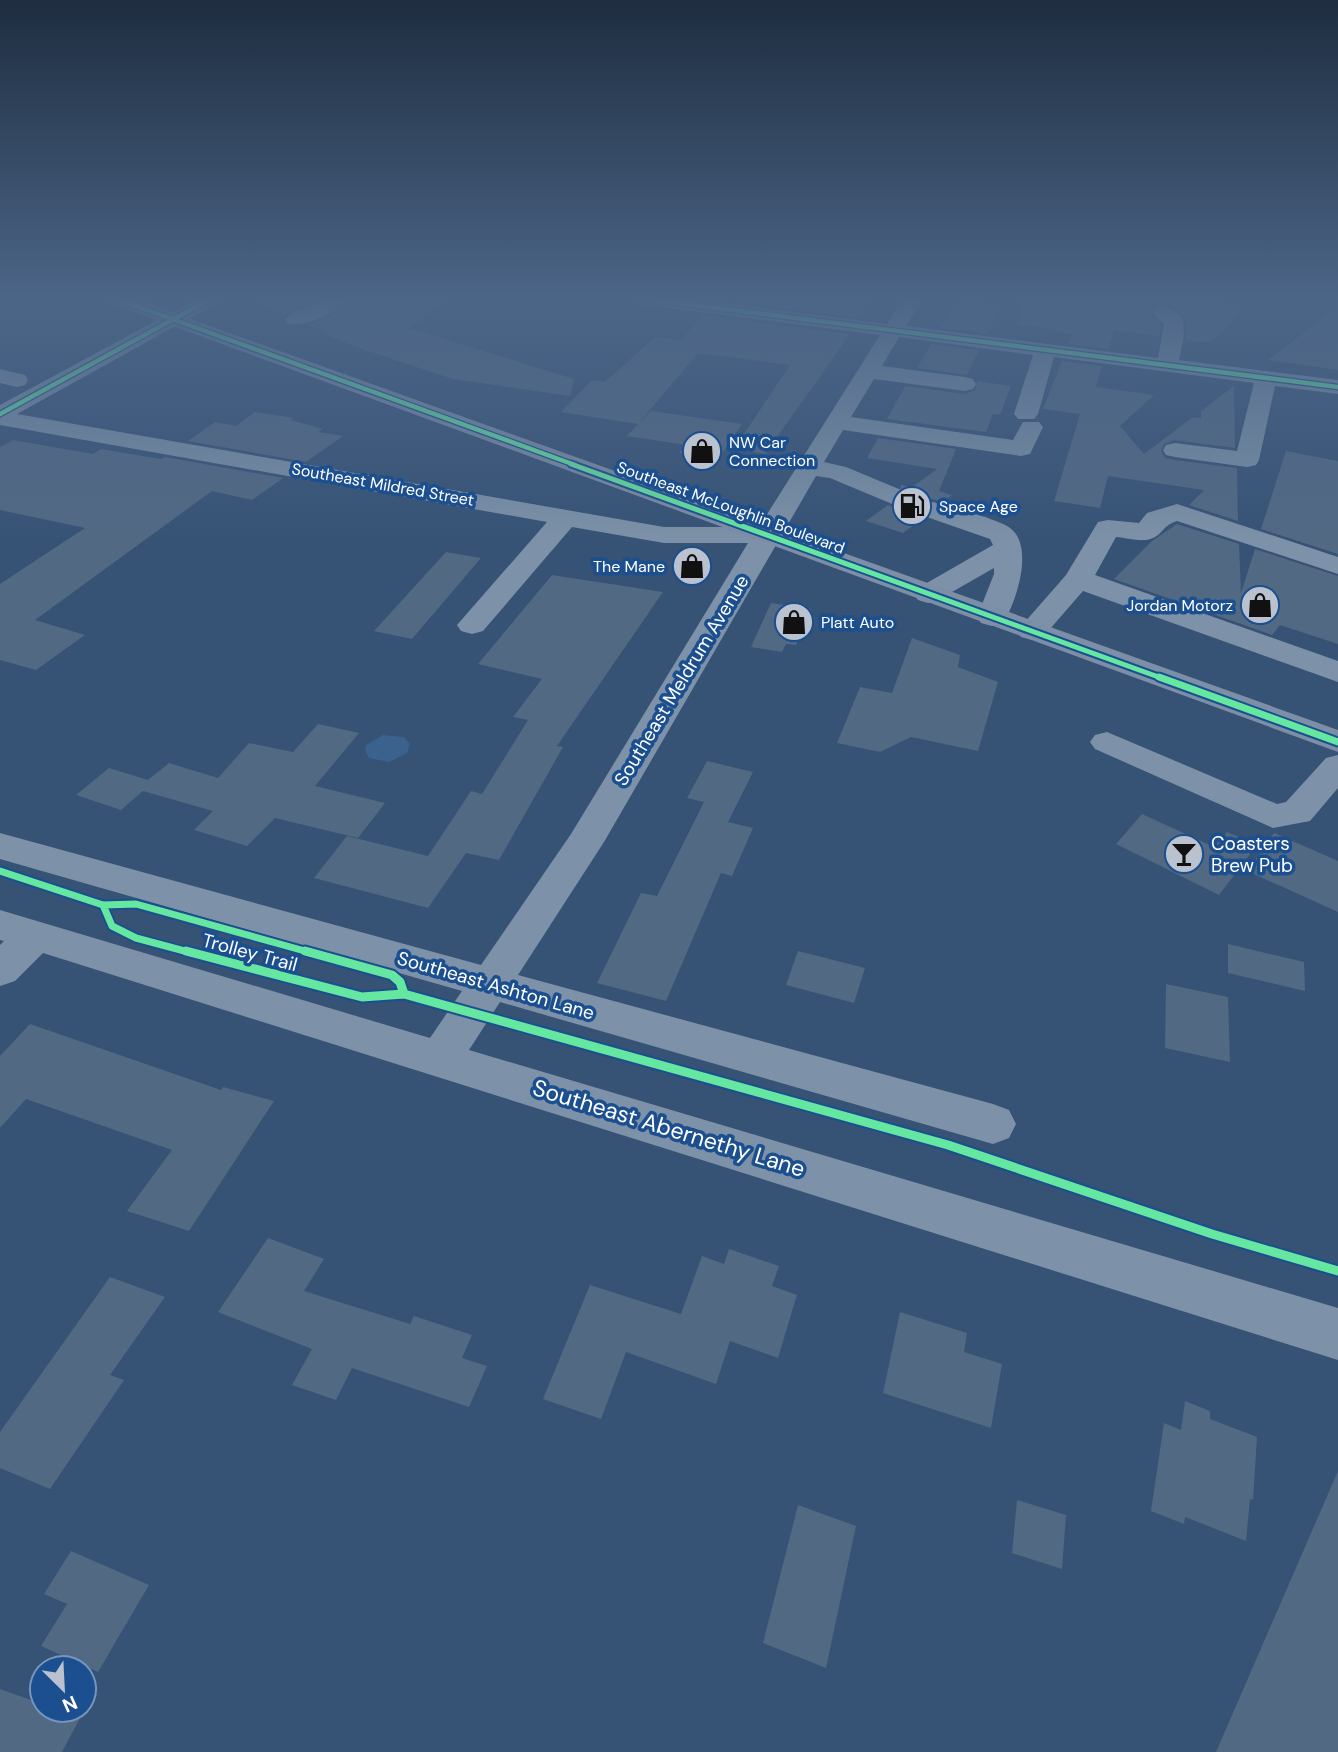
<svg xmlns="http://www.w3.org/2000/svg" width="1338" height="1752" viewBox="0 0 1338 1752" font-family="'DM Sans',sans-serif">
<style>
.water{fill:#3b618d}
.building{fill:#526984}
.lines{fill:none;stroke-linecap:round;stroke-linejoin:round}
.minor-tunnel{stroke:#546c89;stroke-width:28;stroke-dasharray:28 14;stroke-linecap:butt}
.minor{fill:#7d92a8;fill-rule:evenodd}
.major{fill:#7d8ea7;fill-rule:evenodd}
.cycleway-far3-casing{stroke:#1b4f8f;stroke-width:7}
.cycleway-far2-casing{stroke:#1b4f8f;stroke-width:9}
.cycleway-far1-casing{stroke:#1b4f8f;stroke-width:11}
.cycleway-casing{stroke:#1b4f8f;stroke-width:13}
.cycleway-far3{stroke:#66e7a1;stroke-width:4.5}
.cycleway-far2{stroke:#66e7a1;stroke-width:5}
.cycleway-far1{stroke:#66e7a1;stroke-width:7}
.cycleway{stroke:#66e7a1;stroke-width:9}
.labels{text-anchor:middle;stroke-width:7;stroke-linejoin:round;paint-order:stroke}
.far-poi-label{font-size:16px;fill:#fff;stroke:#1b4f8f;text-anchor:start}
.far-street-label{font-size:16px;fill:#fff;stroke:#1b4f8f}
.street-label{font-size:19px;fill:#fff;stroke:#1b4f8f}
.poi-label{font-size:19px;fill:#fff;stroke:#1b4f8f;text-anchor:start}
.near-street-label{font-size:23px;fill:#fff;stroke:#1b4f8f}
</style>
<rect width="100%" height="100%" fill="#365274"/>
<path class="water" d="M383 735 404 737 410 744 407 753 389 762 369 758 365 750 366 745Z"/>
<path class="building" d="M246 298H321L285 315Z
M353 298H449L409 328 574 379 570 396 453 379 359 348 324 334 328 332 309 325 331 316Z
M715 298H877L861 318Z
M1020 298H1198L1247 308 1210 343 1186 340V319L1182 314 1168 305H1155L1149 312 1161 325 1159 336 1114 330 1108 349 1068 344 1072 334 1056 332 1057 329 1018 325Z
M961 300 1001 306 987 334 940 328Z
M1338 306V370L1268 360Z
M701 315 850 334 765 454 734 449 790 365 698 353 638 424 651 411 742 424 718 459 679 453 686 445 627 436 638 424 561 412 592 380 605 382 655 337 681 341Z
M931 344 979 350 967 375 917 368Z
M1062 361 1102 366 1096 387 1154 395 1120 426 1144 454 1193 417 1201 418V411L1234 386 1235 448 1174 440 1164 444 1161 451 1165 458 1174 460 1237 468 1238 521 1189 505 1204 490 1108 476 1100 508 1054 501 1080 414 1043 409Z
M977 381 1011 386 1000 415 993 414 986 432 887 419 905 386 965 394 975 390Z
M255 412 294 418 291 420 323 429 318 432 343 436 306 462 188 441 215 422 236 426Z
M878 438 956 449 939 491 952 495 943 502 932 499 922 503 918 511 923 518 903 533 866 521 888 505 898 509 908 505 912 497 908 490 937 469 867 458Z
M13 440 93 454 101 449 161 459 165 457 283 478 252 500 212 491 35 620 85 635 36 670 0 660V584L85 528 0 510V447Z
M1286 451 1338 461V554L1261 529Z
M1177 524 1239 544 1241 593 1255 549 1338 576V644L1280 625 1272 635 1114 579 1152 541Z
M446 552 481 558 412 639 374 631Z
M552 575 663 592 557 746 563 747 499 860 466 853 428 908 314 878 347 836 428 856 471 791 482 794 528 720 513 717 542 679 478 664Z
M771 603 811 609 796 645 786 644 782 652 751 647Z
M912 638 960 655 958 667 998 682 978 751 911 737 880 752 837 743 860 687 892 693Z
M318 724 359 733 315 786 385 803 358 838 275 818 247 846 194 830 213 811 143 791 121 810 76 795 109 768 148 780 169 763 218 778 249 743 293 752Z
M707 761 753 772 728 822 753 828 732 876 721 873 666 1001 597 983 641 893 657 896 704 802 687 798Z
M1142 814 1214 847 1227 832 1257 845 1219 895 1116 844Z
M1274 833 1338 861V912L1247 871Z
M1228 944 1304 962 1305 991 1228 973Z
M798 951 865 968 854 1003 786 985Z
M1166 984 1228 997 1230 1062 1165 1048Z
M30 1024 221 1090 223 1087 274 1101 189 1231 127 1211 172 1150 26 1099 0 1128V1056Z
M268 1238 324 1259 304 1291 410 1324 414 1316 472 1335 462 1358 487 1366 469 1407 352 1368 336 1400 292 1385 312 1349 218 1312Z
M729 1249 779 1266 772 1286 797 1295 778 1358 730 1341 716 1384 626 1352 601 1419 543 1399 590 1285 681 1314 702 1256 724 1264Z
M110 1277 165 1297 110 1375 124 1380 50 1489 0 1468V1432Z
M900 1312 967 1333 964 1352 1002 1364 991 1428 883 1393Z
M1185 1401 1210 1411V1419L1257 1437 1253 1500 1250 1499 1246 1541 1185 1517 1184 1524 1151 1511 1164 1423 1181 1430Z
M1338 1471V1752H1216L1295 1570Z
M1017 1500 1066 1515 1062 1569 1012 1553Z
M798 1505 856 1526 826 1668 763 1643Z
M71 1551 149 1585 98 1672 41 1646 67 1604 44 1594Z
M0 1689 42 1704V1710H58L80 1718 62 1752H0Z"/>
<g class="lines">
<path class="minor-tunnel" d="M897 498 933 510"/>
<path class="minor" d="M198 298H222L219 302 17 414 664 527H759L880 335 638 304 631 302 628 298H683L887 324 903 298H923L906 326 1158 358 1164 324 1152 312 1155 308C1166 305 1177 310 1183 319L1184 336 1179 360 1338 380V394L1275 386 1259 460 1256 465 1247 467 1175 457 1166 455 1163 450 1166 445 1175 443 1237 451 1254 383 1054 357 1038 414 1034 419H1018L1014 414 1033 355 899 337 882 366 965 377 973 379 976 384 973 389 965 391 874 379 851 417 1013 440 1023 422H1039L1043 427 1030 454 1021 456 843 430 824 462 846 467 906 492 910 498 906 504 897 506 830 478 816 476 604 842 518 975 993 1104 1009 1110 1016 1124 1009 1138 993 1144 500 1002 469 1050 1338 1308V1360L43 953 15 981 0 986V945L4 941 0 940V910L430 1038 462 991 0 859V833L481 965 571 834 748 543H664L572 527 483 631 472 634 461 631 457 625 547 522 0 425V405Z
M326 298H350C338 312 306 328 288 323L285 319C294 310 314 305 326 298Z
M0 369 25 375 28 380 25 385 17 387 0 383Z
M933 502C949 506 998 519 1010 528 1035 546 1016 603 1003 623L992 626 981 623 977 617 994 574V568L938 600 928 603 918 600 913 594 918 588 993 545 990 539 924 516 920 510 924 504Z
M1177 504 1338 557V574L1177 521C1162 526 1163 534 1153 538 1143 543 1127 538 1116 537L1095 575 1338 661V682L1083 591 1043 637 1032 640 1021 637 1017 631 1066 575 1098 522 1108 520 1139 523 1147 513Z
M1107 732 1277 804 1286 802 1326 758 1338 755V788L1310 821 1273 828 1095 749 1090 742 1095 735Z"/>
<path class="major" d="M104 298H132L1338 730V752L107 302Z"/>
<g class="cycleway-far3-casing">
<path id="cycleway-far3" d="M114 298 575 465
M638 298 1338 387
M0 414 212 298"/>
</g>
<g class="cycleway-far2-casing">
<path id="cycleway-far2" d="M571 464 1164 679"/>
</g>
<g class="cycleway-far1-casing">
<path id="cycleway-far1" d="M1159 677 1338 742
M0 871 103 905 136 904 312 953
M103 905 112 926 136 938 192 953"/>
</g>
<g class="cycleway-casing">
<path id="cycleway" d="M186 951 362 997 404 994 948 1145 1212 1234 1338 1271
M305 951 392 975 400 982 404 994"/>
</g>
<use href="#cycleway-far3" class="cycleway-far3"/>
<use href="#cycleway-far2" class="cycleway-far2"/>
<use href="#cycleway-far1" class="cycleway-far1"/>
<use href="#cycleway" class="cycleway"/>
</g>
<linearGradient id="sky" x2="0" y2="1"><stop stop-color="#1e2d40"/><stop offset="0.55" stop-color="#4c6688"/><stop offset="1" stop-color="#4c6688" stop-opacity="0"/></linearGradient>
<rect width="1338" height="543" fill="url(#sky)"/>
<defs>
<g id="shop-disc" transform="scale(2.0125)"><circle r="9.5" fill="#b9c2ce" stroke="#1b4f8f"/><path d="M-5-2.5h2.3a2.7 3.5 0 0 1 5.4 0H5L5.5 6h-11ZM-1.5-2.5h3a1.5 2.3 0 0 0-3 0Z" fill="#111"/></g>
<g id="fuel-disc" transform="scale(2.0125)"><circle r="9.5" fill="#b9c2ce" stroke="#1b4f8f"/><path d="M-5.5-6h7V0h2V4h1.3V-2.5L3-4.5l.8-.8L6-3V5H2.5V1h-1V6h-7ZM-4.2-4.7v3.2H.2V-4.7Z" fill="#111"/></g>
<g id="bar-disc" transform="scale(2.0125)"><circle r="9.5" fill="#b9c2ce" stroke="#1b4f8f"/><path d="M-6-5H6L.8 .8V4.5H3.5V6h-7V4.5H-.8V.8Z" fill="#111"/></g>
</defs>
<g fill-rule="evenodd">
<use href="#shop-disc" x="702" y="451"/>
<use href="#fuel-disc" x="912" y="506"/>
<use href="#shop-disc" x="692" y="566"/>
<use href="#shop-disc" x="1260" y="605"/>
<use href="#shop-disc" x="794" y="622"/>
<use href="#bar-disc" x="1184" y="854"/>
</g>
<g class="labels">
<g class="far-poi-label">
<text x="729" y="448">NW Car<tspan x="729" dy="18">Connection</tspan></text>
<text x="939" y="512">Space Age</text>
<text x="665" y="572" text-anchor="end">The Mane</text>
<text x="1233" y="611" text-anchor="end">Jordan Motorz</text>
<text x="821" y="628">Platt Auto</text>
</g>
<g class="far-street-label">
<text transform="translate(383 484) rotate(10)" y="6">Southeast Mildred Street</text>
<text transform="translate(731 507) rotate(20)" y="6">Southeast McLoughlin Boulevard</text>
</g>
<g class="street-label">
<text transform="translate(681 680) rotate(-59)" y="7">Southeast Meldrum Avenue</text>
<text transform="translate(250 952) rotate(15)" y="7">Trolley Trail</text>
<text transform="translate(496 985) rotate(16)" y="7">Southeast Ashton Lane</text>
</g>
<g class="poi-label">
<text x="1211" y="850">Coasters<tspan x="1211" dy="22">Brew Pub</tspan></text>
</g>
<g class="near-street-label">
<text transform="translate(669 1128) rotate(17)" y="8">Southeast Abernethy Lane</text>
</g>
</g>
<g transform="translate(63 1689) rotate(156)"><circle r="33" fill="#1b4f8f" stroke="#7695bc" stroke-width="2"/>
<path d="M0-5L12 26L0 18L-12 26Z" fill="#b9c2ce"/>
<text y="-10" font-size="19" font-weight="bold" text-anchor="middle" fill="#ffffff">N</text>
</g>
</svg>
